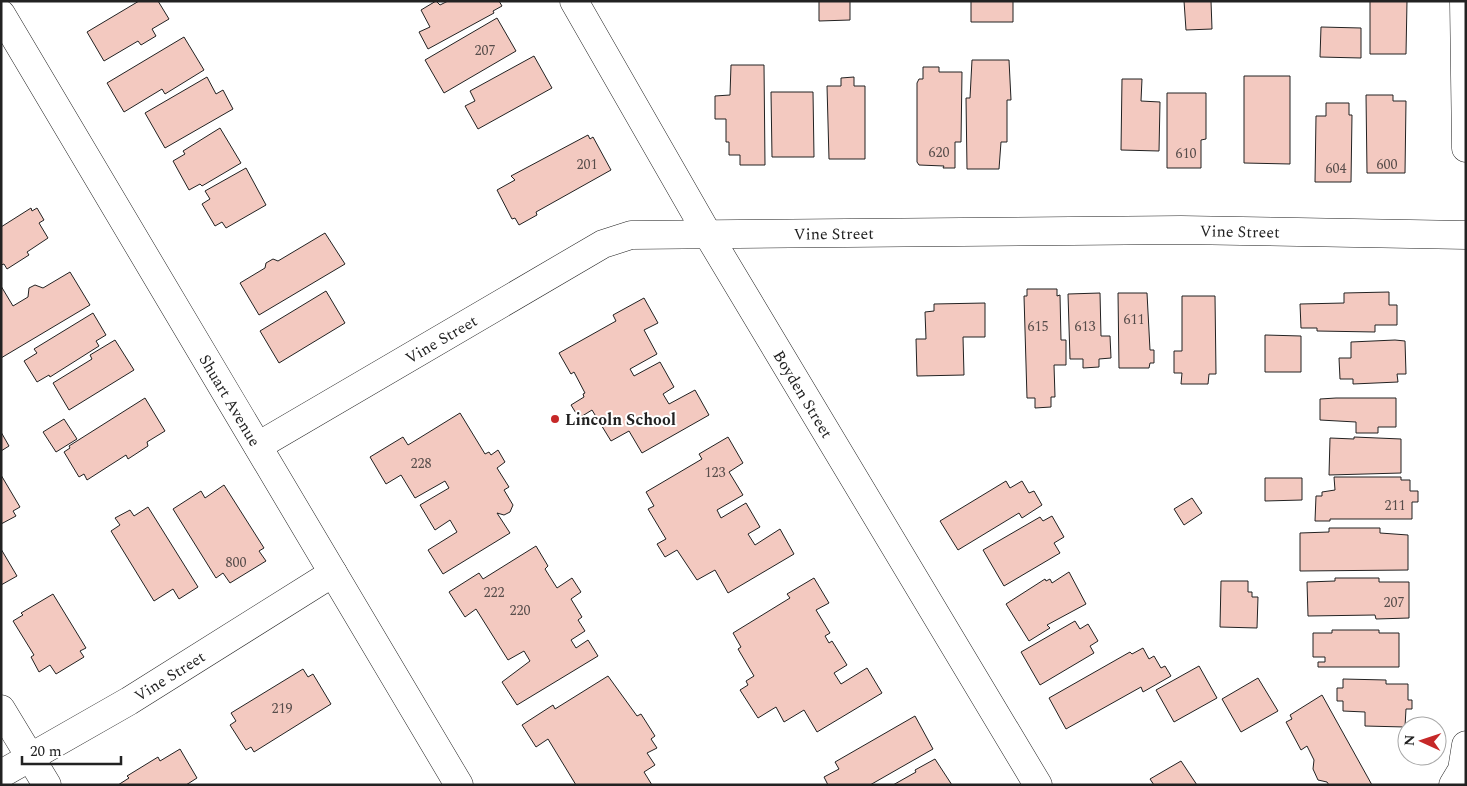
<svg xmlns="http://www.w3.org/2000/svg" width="1467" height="786" viewBox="0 0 1467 786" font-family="Spectral,serif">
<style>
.building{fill:#f3c9c0;stroke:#222}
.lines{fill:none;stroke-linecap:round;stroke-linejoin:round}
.street-casing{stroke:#222;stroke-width:29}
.street{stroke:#fff;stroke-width:28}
.poi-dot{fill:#c62828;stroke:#fff;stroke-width:2}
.labels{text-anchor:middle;stroke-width:4;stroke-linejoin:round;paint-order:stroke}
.number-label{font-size:14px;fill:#564c4a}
.street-label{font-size:16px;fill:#222;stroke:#fff}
.poi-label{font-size:16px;font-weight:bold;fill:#222;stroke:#fff;text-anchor:start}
</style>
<rect width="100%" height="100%" fill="#fff"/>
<path class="building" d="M139 1H158L169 19 152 29 156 36 141 45 138 41 104 61 87 32Z
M436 1 440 5 448 1H499L502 6 493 11 494 13 428 49 419 32 430 27 421 10Z
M819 1H850V20L819 21Z
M971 1H1013V22H971Z
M1184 1H1211L1212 29 1186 30Z
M1370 1H1407L1406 54H1370Z
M497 18 516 51 444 93 425 60Z
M1321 27 1361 28V58L1320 57Z
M184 37 204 70 165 94 162 89 124 112 107 83Z
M534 56 552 88 478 129 465 106 475 101 470 91Z
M972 60H1009L1011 100H1007V142H1001L999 169H967L966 98H970Z
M731 65H764L765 165H740V155H729V142H726V119H715V96L730 95Z
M923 67H939V72H962L961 142H955V168H943L944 166 919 165 917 162V83L919 79H923Z
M1244 76H1290V164L1244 163Z
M207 77 216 94 223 90 233 109 165 148 145 113Z
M854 77V86H865V159H829L827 86H841V78Z
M1122 79H1142L1141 101 1160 102 1159 151 1121 150Z
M771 92H813L814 157H772Z
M1167 93H1206V139L1201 140V168H1167Z
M1366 95H1393V101H1406L1405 173H1367Z
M1326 103H1349V115H1352L1351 182H1315L1316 116H1326Z
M220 128 241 163 202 186 200 184 189 190 173 161 185 154 183 151Z
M588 135 590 139 593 137 611 170 536 212 537 215 519 225 515 218 512 219 497 190 515 180 511 176Z
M246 168 266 205 226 228 222 222 215 226 202 204 210 199 205 191Z
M31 208 32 211 37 208 44 220 39 223 48 238 27 252 29 255 7 269 4 264 1 265V227Z
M325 233 345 264 259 315 240 283 265 268 266 263 273 259 278 261Z
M70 272 90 305 1 358V286L13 306 28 297 29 288 35 285 43 288Z
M1027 289H1057V296L1060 295 1061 340H1066V365H1054L1055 397H1051V407L1035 408V398H1027L1024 296H1027Z
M326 291 345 323 279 363 260 331Z
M1389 292V305H1397V325H1375V332L1317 331V328H1301L1300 304 1344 303V293Z
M1100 293 1101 336H1110L1111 358 1099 359V367L1083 368V359H1070L1068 294Z
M1118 293H1147L1150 350H1154V363H1150L1149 368H1119Z
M1182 296H1215L1216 374H1209L1208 384H1181L1182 373H1174V351H1182Z
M644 298 658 323 644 330 657 354 630 369 634 376 660 362 674 387 663 394 669 404 695 390 709 415 642 453 629 431 611 441 592 410 579 418 571 405 584 397 583 394 585 393 574 372 571 374 559 353 616 321 613 315Z
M985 303V337H963L964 375 917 376 916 339H926L925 312 934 311V304Z
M93 313 106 335 96 341 99 346 50 377 49 375 37 382 24 361 37 353 34 349Z
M1265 335 1301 336V372H1265Z
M115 340 134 370 69 410 53 383 92 359 90 355Z
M1395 340 1405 341 1406 374H1397L1398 382 1353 384V379H1340L1339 358H1351V342Z
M145 398 165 431 147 442 148 446 128 459 126 455 87 480 84 474 79 477 64 452 70 448 69 446Z
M1336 398H1396V427H1378V433H1356V422L1320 420V399Z
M460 413 485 454 489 452 491 455 498 450 505 462 497 468 509 487 504 490 513 505 510 512 504 515 497 513 510 533 443 574 428 550 457 532 450 520 435 530 420 505 449 488 445 481 415 498 401 475 386 484 370 457 403 437 408 445Z
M64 419 77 439 56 452 43 432Z
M1 432 9 446 1 451Z
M728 437 743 463 729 472 743 495 717 510 721 518 746 503 760 527 748 534 755 545 780 529 794 554 728 593 715 570 697 580 677 550 665 557 657 544 666 539 648 509 654 506 646 492 702 459 699 454Z
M1354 437 1401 439V473L1329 475 1330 438 1354 439Z
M1 475 20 507 13 511 16 516 1 524Z
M1334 477H1401V480H1410V491H1418V502H1412V519H1330V521H1315L1316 496H1322V492L1335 490Z
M1265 478H1302V500L1265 501Z
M1006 481 1010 488 1022 481 1029 493 1034 491 1042 505 1022 518 1019 513 958 550 940 521Z
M224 485 264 548 259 551 266 561 230 583 223 573 216 578 173 509 201 491 205 498Z
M1192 498 1202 513 1184 525 1174 509Z
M148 507 198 587 179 599 173 589 154 601 111 531 120 525 115 518 130 510 134 516Z
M1052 516 1064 537 1054 543 1060 553 1004 586 983 550 1040 517 1043 521Z
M1329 528H1380V533L1408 535V570L1300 571V533L1329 532Z
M536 546 548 566 545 569 557 588 572 578 581 592 571 599 582 617 578 620 585 631 571 640 576 648 588 640 598 656 517 705 502 682 530 661 524 651 508 660 476 609 465 617 449 592 479 573 483 579Z
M1 549 17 576 1 585Z
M1069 572 1086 604 1047 625 1050 628 1029 641 1006 604 1045 579 1046 581 1050 579 1052 583Z
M814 578 829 603 816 610 830 633 825 636 829 643 832 641 847 665 834 673 841 684 867 668 882 693 817 732 804 710 784 722 776 707 758 718 740 690 748 685 746 681 754 676 738 649 741 647 733 633 790 598 787 594Z
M1335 578H1379V582H1409V618L1376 619 1375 615 1308 616 1307 582 1335 581Z
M1221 581H1248V592H1252V597H1258L1257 628 1220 627Z
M53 594 86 648 80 651 84 657 56 674 50 665 39 672 31 657 34 655 13 621 23 615 21 613Z
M1075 621 1080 629 1088 624 1098 641 1090 646 1094 653 1040 685 1021 652Z
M1332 630H1379V633H1399V667H1318V662H1325V657H1313V633H1332Z
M1143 648 1149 659 1154 656 1161 668 1165 666 1171 676 1143 692 1141 687 1066 729 1049 698 1130 652 1132 654Z
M1199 666 1217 698 1174 722 1156 690Z
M303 669 308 677 313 674 331 704 254 752 251 747 246 750 230 725 236 721 231 713Z
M608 676 637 716 641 714 655 736 651 739 657 748 647 753 655 765 644 772 652 785H576L548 739 536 747 522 725 553 705 555 709Z
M1258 678 1278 711 1241 732 1222 699Z
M1343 679 1386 680V684H1408V700H1412V709H1406L1405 727 1365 726V712L1343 711V701H1337V688H1343Z
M1322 695 1372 785H1329L1327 782 1318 780 1313 769 1314 760 1307 746 1301 750 1286 722 1292 719 1290 715Z
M915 716 933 749 870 785H828L824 777 839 769 835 762Z
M180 749 197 778 186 785H118L129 778 127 776 158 757 160 761Z
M935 759 952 785H893L916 772 915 770Z
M1181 761 1197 785H1154L1150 779Z"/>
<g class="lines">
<g class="street-casing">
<g id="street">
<path id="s1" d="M574 1 707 233 1038 785"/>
<path d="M1464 1 1466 148"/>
<path id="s2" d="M1 14 459 785"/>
<path id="s3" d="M258 446 603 244 631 235 1181 230 1466 235"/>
<path d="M1 709 47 785"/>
<path id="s4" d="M1 774 129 701 333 573"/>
<path d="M1453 785 1462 770 1466 745"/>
</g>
</g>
<use href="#street" class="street"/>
</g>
<circle class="poi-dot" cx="555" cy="419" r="5"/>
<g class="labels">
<g class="number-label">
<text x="485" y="55">207</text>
<text x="939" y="157">620</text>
<text x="1186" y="158">610</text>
<text x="587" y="169">201</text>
<text x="1387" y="169">600</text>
<text x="1336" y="173">604</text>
<text x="1134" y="324">611</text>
<text x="1038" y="331">615</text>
<text x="1085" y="331">613</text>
<text x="421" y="468">228</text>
<text x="715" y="477">123</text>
<text x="1395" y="510">211</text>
<text x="236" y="567">800</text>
<text x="494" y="597">222</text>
<text x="1394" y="607">207</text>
<text x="520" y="615">220</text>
<text x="282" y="713">219</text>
</g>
<g class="street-label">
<text dy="6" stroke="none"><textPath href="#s3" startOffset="1038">Vine Street</textPath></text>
<text dy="6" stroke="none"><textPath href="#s3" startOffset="632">Vine Street</textPath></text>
<text dy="6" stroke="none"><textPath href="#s3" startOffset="212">Vine Street</textPath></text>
<text dy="6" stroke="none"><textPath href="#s1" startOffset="455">Boyden Street</textPath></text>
<text dy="6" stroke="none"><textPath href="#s2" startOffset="449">Shuart Avenue</textPath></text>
<text dy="6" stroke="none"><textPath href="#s4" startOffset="195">Vine Street</textPath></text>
</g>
<g class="poi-label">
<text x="565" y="425">Lincoln School</text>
</g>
</g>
<rect width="1467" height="786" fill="none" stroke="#222222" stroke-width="5"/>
<g transform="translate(1422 741) rotate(273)"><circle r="24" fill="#ffffff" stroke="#a7a7a7"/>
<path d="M0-4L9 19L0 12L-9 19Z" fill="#c62828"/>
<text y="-8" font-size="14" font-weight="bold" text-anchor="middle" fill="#222222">N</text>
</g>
<path d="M22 756v8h99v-8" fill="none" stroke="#222222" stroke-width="2.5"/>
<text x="30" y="756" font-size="15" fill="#222222" stroke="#ffffff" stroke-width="4" paint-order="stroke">20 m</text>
</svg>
